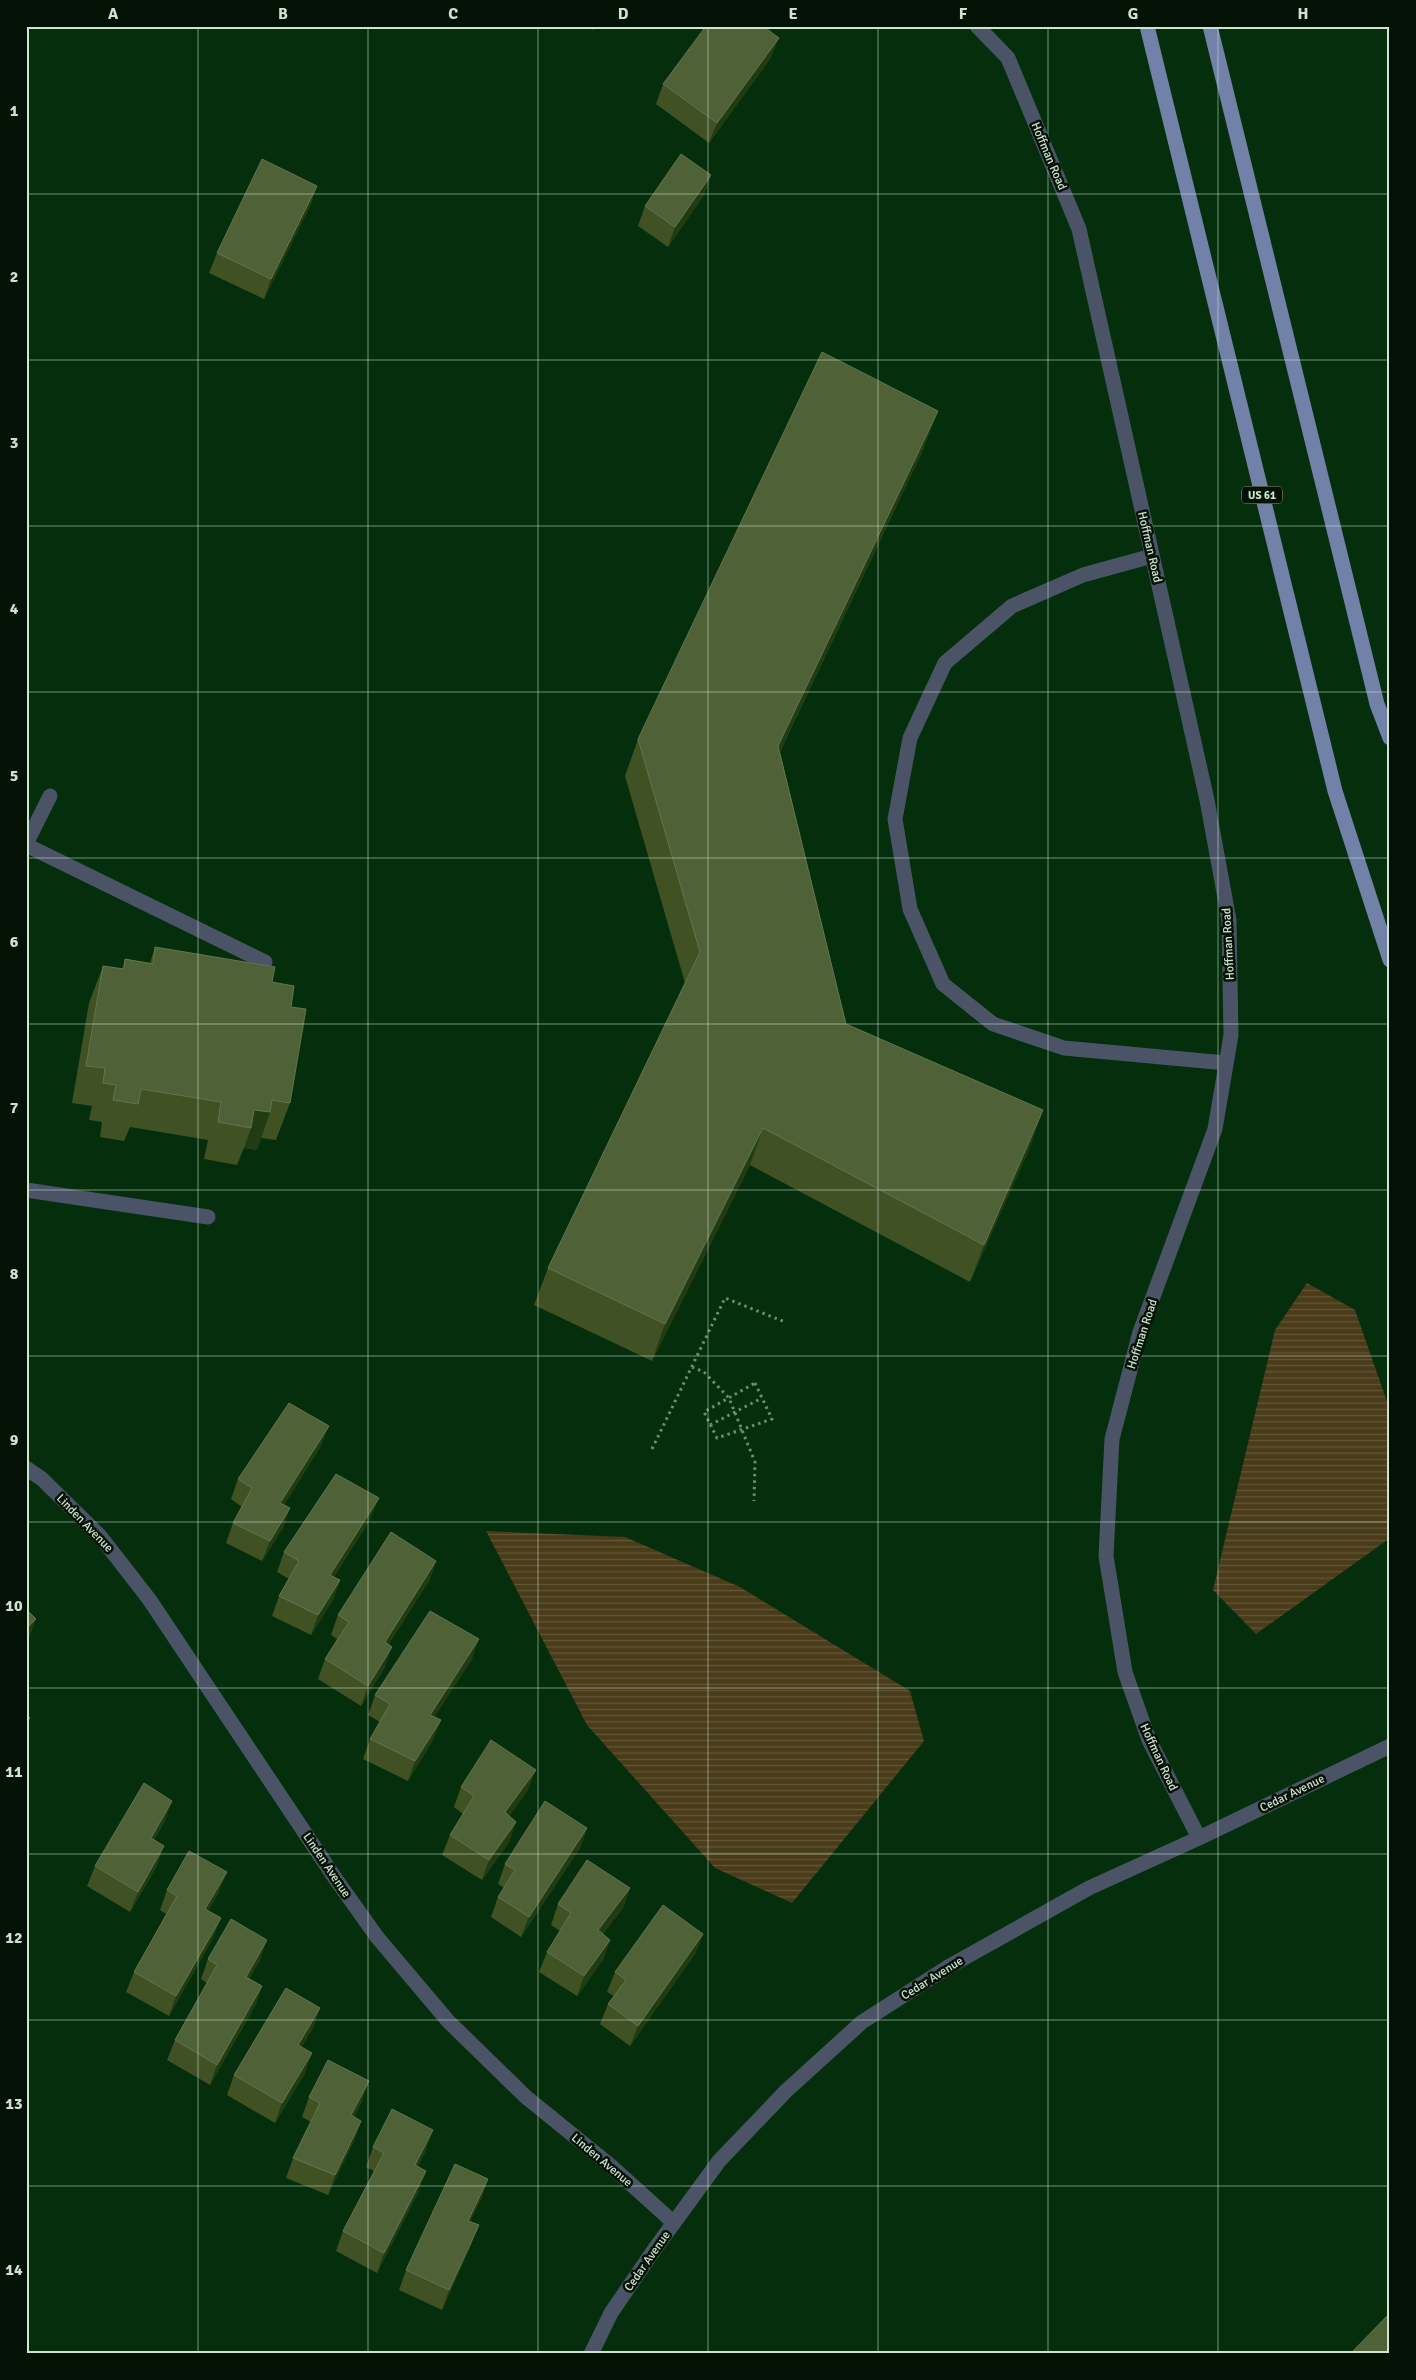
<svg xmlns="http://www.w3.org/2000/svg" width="1416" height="2380" viewBox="0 0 1416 2380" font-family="Signika,sans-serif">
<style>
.water{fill:url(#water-rules)}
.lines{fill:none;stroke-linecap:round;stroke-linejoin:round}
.path{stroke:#6d8d72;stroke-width:3;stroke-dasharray:2.5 4;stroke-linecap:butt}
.service{stroke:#4b5366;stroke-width:15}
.minor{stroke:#4b5366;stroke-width:15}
.tertiary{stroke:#4b5366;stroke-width:15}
.primary{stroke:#7181a8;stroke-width:15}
.wall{fill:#405124}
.shaded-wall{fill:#213c13}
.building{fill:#4f6136;stroke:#63754e}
.grid{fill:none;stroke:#cee4cf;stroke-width:1;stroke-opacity:0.55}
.labels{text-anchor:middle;stroke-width:5;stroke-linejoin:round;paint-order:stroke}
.shield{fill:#031205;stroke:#91a592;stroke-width:1}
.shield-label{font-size:11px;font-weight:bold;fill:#cee4cf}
.street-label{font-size:12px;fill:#cee4cf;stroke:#031205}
.neatline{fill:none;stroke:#cee4cf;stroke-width:2}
.grid-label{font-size:16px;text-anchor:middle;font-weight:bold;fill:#cee4cf}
</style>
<defs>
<pattern id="water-rules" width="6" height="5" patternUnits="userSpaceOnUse" patternTransform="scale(1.25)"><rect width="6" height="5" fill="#4a3b19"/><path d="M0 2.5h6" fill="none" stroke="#635739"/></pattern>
</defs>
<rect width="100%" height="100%" fill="#042e0c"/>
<path class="water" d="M1307 1283 1355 1310 1390 1410V1538L1256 1634 1213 1590 1275 1330Z
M486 1531 625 1537 740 1587 910 1691 924 1741 792 1903 715 1868 587 1725Z"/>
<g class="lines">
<path class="path" d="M692 1367 704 1372 729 1398 755 1462 754 1501
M755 1383 772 1419 717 1438 704 1412Z
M710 1425 762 1398
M652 1449 725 1298 785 1322"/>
<path class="service" d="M1152 556 1083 575 1012 606 945 663 910 738 895 819 910 909 943 984 993 1024 1064 1048 1226 1063
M26 845 265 962
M26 1190 208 1217"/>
<path class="minor" d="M26 844 50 796"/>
<path class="tertiary" d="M977 26 1008 58 1079 229 1207 800 1229 920 1231 1035 1215 1129 1140 1332 1112 1439 1106 1556 1125 1672 1149 1740 1199 1838
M26 1468 42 1479 100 1536 149 1599 335 1878 377 1937 448 2021 526 2097 611 2166 674 2223
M591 2354 611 2313 654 2250 719 2161 786 2091 862 2022 948 1967 1089 1888 1199 1838 1390 1746"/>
<path class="primary" d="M1147 26 1335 791 1390 960
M1210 26 1377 704 1390 738"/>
</g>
<path class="wall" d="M588 26H596L593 30Z
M771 58 709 143 656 104 663 84Z
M711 175 704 195 668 247 638 226 645 206Z
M317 186 310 206 264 299 209 273 217 253Z
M924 448 780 752 846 1024 1030 1147 970 1282 750 1165 652 1361 534 1305 548 1268 685 983 625 776 638 739Z
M155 947 272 982 291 1007 290 1103 276 1140 261 1138 257 1150 244 1148 237 1165 204 1159 208 1140 130 1127 124 1141 100 1137 102 1122 89 1120 92 1106 72 1103 89 1003 103 966 122 969 125 959 150 963Z
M321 1446 284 1505 290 1508 283 1528 262 1561 226 1543 233 1523 242 1507 231 1499 238 1479Z
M371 1518 334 1577 340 1580 333 1600 311 1635 272 1616 279 1596 289 1579 277 1572 284 1552Z
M436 1561 429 1581 388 1645 385 1667 361 1706 318 1679 325 1659 337 1639 331 1635 338 1615Z
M472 1659 434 1717 441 1720 433 1740 408 1781 363 1759 370 1739 380 1722 368 1715 375 1695Z
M461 1787 528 1790 509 1816 516 1822 509 1842 482 1880 442 1855 450 1835 463 1814 454 1807Z
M165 1821 154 1840 157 1866 130 1912 87 1886 95 1866Z
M587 1828 580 1848 521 1937 491 1917 498 1897 504 1888 498 1884 505 1864Z
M630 1888 623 1908 603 1934 610 1940 603 1960 577 1996 539 1972 547 1952 560 1931 551 1925 558 1904Z
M167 1890 219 1892 208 1911 213 1938 169 2016 126 1992 134 1972 166 1914 160 1910Z
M703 1934 695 1954 630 2046 600 2024 608 2004 614 1996 607 1992 615 1972Z
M208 1959 260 1960 249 1979 262 1986 255 2006 210 2085 167 2060 175 2040 207 1983 201 1979Z
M320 2008 313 2028 301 2047 305 2073 275 2123 227 2095 234 2075Z
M309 2097 362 2101 354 2117 361 2121 354 2141 328 2195 286 2178 293 2158 311 2122 302 2117Z
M373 2147 426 2150 418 2166 419 2191 377 2273 336 2251 343 2231 374 2171 366 2167Z
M488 2179 481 2199 470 2221 479 2225 471 2245 442 2310 399 2290 406 2270Z"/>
<path class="shaded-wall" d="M779 38 771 58 709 143 717 123Z
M711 175 704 195 668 247 675 227Z
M317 186 310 206 264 299 271 279Z
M938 411 924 448 765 783 778 746Z
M254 1110 270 1112 257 1150 244 1148 251 1128Z
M1043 1110 1030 1147 970 1282 984 1245Z
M763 1128 750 1165 652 1361 665 1324Z
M329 1426 321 1446 273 1523 280 1503Z
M379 1498 371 1518 323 1595 330 1575Z
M290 1508 283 1528 262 1561 270 1541Z
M436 1561 429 1581 377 1662 385 1642Z
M340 1580 333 1600 311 1635 318 1615Z
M36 1619 29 1639 26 1642V1629Z
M479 1639 472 1659 423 1735 430 1715Z
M392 1647 385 1667 361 1706 368 1686Z
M30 1718 26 1730V1723Z
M441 1720 433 1740 408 1781 415 1761Z
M536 1770 528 1790 498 1832 505 1812Z
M172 1801 165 1821 144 1858 151 1838Z
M516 1822 509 1842 482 1880 489 1860Z
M587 1828 580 1848 521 1937 529 1917Z
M164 1846 157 1866 130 1912 138 1892Z
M227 1872 219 1892 198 1929 205 1909Z
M630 1888 623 1908 591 1950 598 1930Z
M221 1918 213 1938 169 2016 176 1996Z
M703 1934 695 1954 630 2046 638 2026Z
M267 1940 260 1960 239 1997 246 1977Z
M610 1940 603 1960 577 1996 584 1976Z
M262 1986 255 2006 210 2085 217 2065Z
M320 2008 313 2028 291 2065 298 2045Z
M312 2053 305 2073 275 2123 282 2103Z
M369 2081 362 2101 344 2135 351 2115Z
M361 2121 354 2141 328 2195 335 2175Z
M433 2130 426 2150 408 2185 415 2165Z
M426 2171 419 2191 377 2273 384 2253Z
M488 2179 481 2199 461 2241 468 2221Z
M479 2225 471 2245 442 2310 449 2290Z"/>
<path class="building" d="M706 26H763L779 38 717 123 663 84Z
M681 154 711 175 675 227 645 206Z
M262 159 317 186 271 279 217 253Z
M822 352 938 411 778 746 846 1024 1043 1110 984 1245 763 1128 665 1324 548 1268 700 952 638 739Z
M155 947 275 967 272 982 294 986 291 1007 306 1009 290 1103 272 1100 270 1112 254 1110 251 1128 218 1122 221 1102 141 1089 138 1104 113 1100 116 1085 103 1083 105 1068 86 1066 103 966 124 969 125 959 153 964Z
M289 1403 329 1426 280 1503 290 1508 270 1541 233 1523 252 1488 238 1479Z
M336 1474 379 1498 330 1575 340 1580 318 1615 279 1596 299 1561 284 1552Z
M391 1532 436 1561 385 1642 392 1647 368 1686 325 1659 349 1622 338 1615Z
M26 1609 36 1619 26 1629Z
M430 1611 479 1639 430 1715 441 1720 415 1761 370 1739 390 1704 375 1695Z
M26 1714 30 1718 26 1723Z
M491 1740 536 1770 505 1812 516 1822 489 1860 450 1835 474 1796 461 1787Z
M144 1783 172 1801 151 1838 164 1846 138 1892 95 1866Z
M545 1801 587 1828 529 1917 498 1897 515 1870 505 1864Z
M189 1851 227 1872 205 1909 221 1918 176 1996 134 1972 177 1896 167 1890Z
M587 1860 630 1888 598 1930 610 1940 584 1976 547 1952 571 1913 558 1904Z
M663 1905 703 1934 638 2026 608 2004 626 1980 615 1972Z
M231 1919 267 1940 246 1977 262 1986 217 2065 175 2040 217 1965 208 1959Z
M286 1988 320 2008 298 2045 312 2053 282 2103 234 2075Z
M328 2060 369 2081 351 2115 361 2121 335 2175 293 2158 320 2103 309 2097Z
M392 2109 433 2130 415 2165 426 2171 384 2253 343 2231 384 2153 373 2147Z
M455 2164 488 2179 468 2221 479 2225 449 2290 406 2270Z
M1390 2313V2354H1350Z"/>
<path class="grid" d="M198 26V2354M368 26V2354M538 26V2354M708 26V2354M878 26V2354M1048 26V2354M1218 26V2354M26 194H1390M26 360H1390M26 526H1390M26 692H1390M26 858H1390M26 1024H1390M26 1190H1390M26 1356H1390M26 1522H1390M26 1688H1390M26 1854H1390M26 2020H1390M26 2186H1390"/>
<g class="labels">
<rect class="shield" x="1242" y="486.5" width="40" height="17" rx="4"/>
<g class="shield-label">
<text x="1262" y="499">US 61</text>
</g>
<g class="street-label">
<text transform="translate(1049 156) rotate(67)" y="4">Hoffman Road</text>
<text transform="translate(1150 547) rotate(77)" y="4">Hoffman Road</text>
<text transform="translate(1228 944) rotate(-93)" y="4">Hoffman Road</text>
<text transform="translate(1142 1334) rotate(-72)" y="4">Hoffman Road</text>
<text transform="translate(85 1523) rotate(46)" y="4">Linden Avenue</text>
<text transform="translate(1159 1757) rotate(65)" y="4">Hoffman Road</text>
<text transform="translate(1292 1793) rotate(-26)" y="4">Cedar Avenue</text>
<text transform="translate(327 1865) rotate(56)" y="4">Linden Avenue</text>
<text transform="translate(932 1978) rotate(-32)" y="4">Cedar Avenue</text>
<text transform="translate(602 2160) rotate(40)" y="4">Linden Avenue</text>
<text transform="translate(647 2261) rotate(-55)" y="4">Cedar Avenue</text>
</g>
</g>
<rect width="1416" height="2380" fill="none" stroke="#031205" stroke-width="55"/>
<rect x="28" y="28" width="1360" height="2324" class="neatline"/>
<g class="grid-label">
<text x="113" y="19">A</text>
<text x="283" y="19">B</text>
<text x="453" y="19">C</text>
<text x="623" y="19">D</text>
<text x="793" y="19">E</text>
<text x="963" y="19">F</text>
<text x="1133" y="19">G</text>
<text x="1303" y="19">H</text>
<text x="14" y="116">1</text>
<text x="14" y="282">2</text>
<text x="14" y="448">3</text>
<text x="14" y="614">4</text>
<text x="14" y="781">5</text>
<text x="14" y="947">6</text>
<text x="14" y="1113">7</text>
<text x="14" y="1279">8</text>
<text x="14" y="1445">9</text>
<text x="14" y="1611">10</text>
<text x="14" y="1777">11</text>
<text x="14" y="1943">12</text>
<text x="14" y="2109">13</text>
<text x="14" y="2275">14</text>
</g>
</svg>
